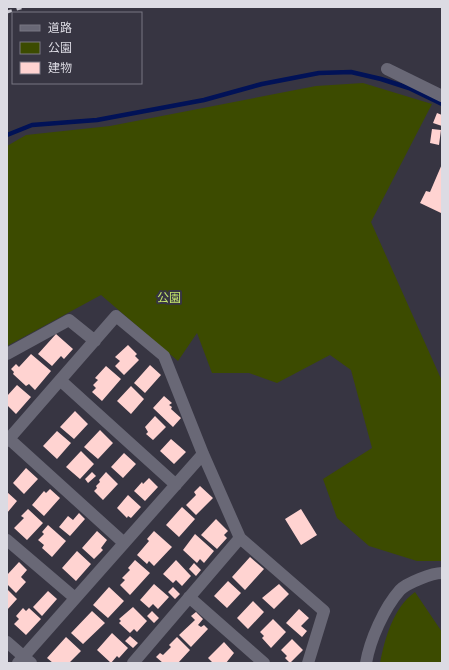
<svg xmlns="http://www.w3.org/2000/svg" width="449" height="670" viewBox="0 0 449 670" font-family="'Asap Condensed','Noto Sans JP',sans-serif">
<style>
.green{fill:#3c4b00}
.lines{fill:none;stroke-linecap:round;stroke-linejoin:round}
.stream{stroke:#011257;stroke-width:4.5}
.building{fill:#ffd3d1}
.street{stroke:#696876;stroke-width:12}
.rail{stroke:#cac9d2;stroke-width:3;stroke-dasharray:5 5;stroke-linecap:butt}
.labels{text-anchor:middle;stroke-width:4;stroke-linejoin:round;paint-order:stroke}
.park-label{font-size:12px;fill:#c5e66b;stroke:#373542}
</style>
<rect width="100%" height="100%" fill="#373542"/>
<path class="green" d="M363 83 432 104 371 222 442 381V561H417L369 546 337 518 323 479 372 448 351 370 330 355 277 383 249 373H212L197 333 178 361 101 295 7 346V146L26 135 110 126 316 86Z
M415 592 442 632V663H380C385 638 393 608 415 592Z"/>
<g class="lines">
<path class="stream" d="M7 135 32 125 97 120 204 100 262 84 319 73 351 72 381 79 409 88 442 104"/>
</g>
<path class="building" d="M437 113 442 115V126L433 123Z
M432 129 441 130 439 145 430 143Z
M442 164V212L441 213 420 203 426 191 430 192Z
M56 334 73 349 64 359 61 356 52 366 38 354Z
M128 345 137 354 135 356 139 360 124 375 115 366 120 361 115 357Z
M31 354 51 371 35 390 29 384 26 386 13 374 14 372 11 369 16 364 19 367Z
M150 365 161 375 145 393 134 383Z
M106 366 121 379 102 401 92 392 96 388 93 385 98 380 95 378Z
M17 385 31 397 16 414 7 405V396Z
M131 386 144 399 131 414 117 401Z
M164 396 172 403 169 405 172 407 171 409 181 418 173 427 153 408Z
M75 411 88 424 74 439 60 427Z
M155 416 166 427 153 440 146 434 148 432 145 427Z
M100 430 113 443 98 459 84 447Z
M57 431 71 443 57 459 43 446Z
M171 439 186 452 174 464 160 451Z
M81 451 94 464 80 479 66 467Z
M124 453 136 464 123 478 111 467Z
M26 468 38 479 24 494 13 483Z
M92 472 96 476 88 483 85 479Z
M106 472 118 484 103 500 94 491 97 488 96 486 100 482 99 480Z
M149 478 158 487 145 501 134 491 142 482 143 484Z
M200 486 213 498 196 515 186 505 196 495 194 492Z
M50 489 60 498 44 516 32 505 44 491 46 493Z
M7 492 17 501 7 513Z
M128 495 141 507 131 518 128 516 127 518 117 508Z
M182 507 195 519 179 537 166 525Z
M28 509 43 523 27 540 14 528 24 518 21 516Z
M301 509 317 535 301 545 285 519Z
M79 513 85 519 70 536 59 527 68 516 73 520Z
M216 519 228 531 224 535 227 538 217 549 201 535Z
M48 525 66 541 52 557 42 548 44 545 38 540 44 534 42 532Z
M97 531 107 540 101 548 103 550 94 559 82 548Z
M154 531 172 547 154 566 149 561 147 564 137 555 149 541 147 539Z
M195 534 214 551 204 563 200 559 197 563 183 550Z
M77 551 91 564 76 581 62 568Z
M250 557 264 569 245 590 232 577Z
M135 560 150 573 130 595 120 585 125 580 122 578 130 570 128 568Z
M176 560 191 576 182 586 176 580 173 583 163 574Z
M19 562 27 570 21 577 26 582 16 593 7 584V575Z
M194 563 201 570 196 576 189 569Z
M228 581 241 593 227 608 214 596Z
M154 584 169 597 158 609 153 604 149 608 140 600Z
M279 584 289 594 274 609 262 598Z
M109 587 124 601 108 618 93 605Z
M173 587 180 594 175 599 168 592Z
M7 589 17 599 7 610Z
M48 591 57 599 42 616 33 607Z
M253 601 264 612 248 629 237 618Z
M133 607 147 621 137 632 134 629 130 633 119 623 121 621 119 619Z
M23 608 26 611 29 608 41 619 26 635 14 624 19 619 16 616Z
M299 609 309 618 301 626 307 631 302 637 286 623Z
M92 611 105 623 83 644 71 633Z
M152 611 159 618 154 623 147 616Z
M196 612 203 619 198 625 201 627 204 625 208 629 191 647 179 635 195 620 191 616Z
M273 619 286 632 271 648 262 638 264 636 260 632Z
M112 633 128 648 119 658 117 656 111 663 97 650Z
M130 636 138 643 133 648 125 641Z
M66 637 81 651 69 663H53L47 658Z
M177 637 190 650 178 663H163L156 657 160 653 163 655 171 647 169 645Z
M292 639 303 650 290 663 285 658 287 656 281 650Z
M224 642 234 653 226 663H213L208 658Z"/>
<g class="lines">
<path class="street" d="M387 69 442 96
M7 354 69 320 95 341
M60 380 176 485
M7 437 124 543
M7 441 116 316 164 356 203 454 240 538 324 611 308 663
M7 540 75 598
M189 597 264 663
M7 642 31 663
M18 663 203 454
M133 663 240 538
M366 663C370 640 384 608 400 590 407 583 432 573 442 573"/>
<path class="rail" d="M7 12 24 7"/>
</g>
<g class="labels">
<g class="park-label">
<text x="169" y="302">公園</text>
</g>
</g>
<rect width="449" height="670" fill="none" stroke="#dcdbe3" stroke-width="16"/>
<rect x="12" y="12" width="130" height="72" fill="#373542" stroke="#797782"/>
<rect x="20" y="25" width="20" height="6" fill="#696876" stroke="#797782"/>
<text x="48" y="32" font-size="12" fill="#dcdbe3">道路</text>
<rect x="20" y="42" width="20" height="12" fill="#3c4b00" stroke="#797782"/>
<text x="48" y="52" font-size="12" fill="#dcdbe3">公園</text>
<rect x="20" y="62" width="20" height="12" fill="#ffd3d1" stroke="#797782"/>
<text x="48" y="72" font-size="12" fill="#dcdbe3">建物</text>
</svg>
